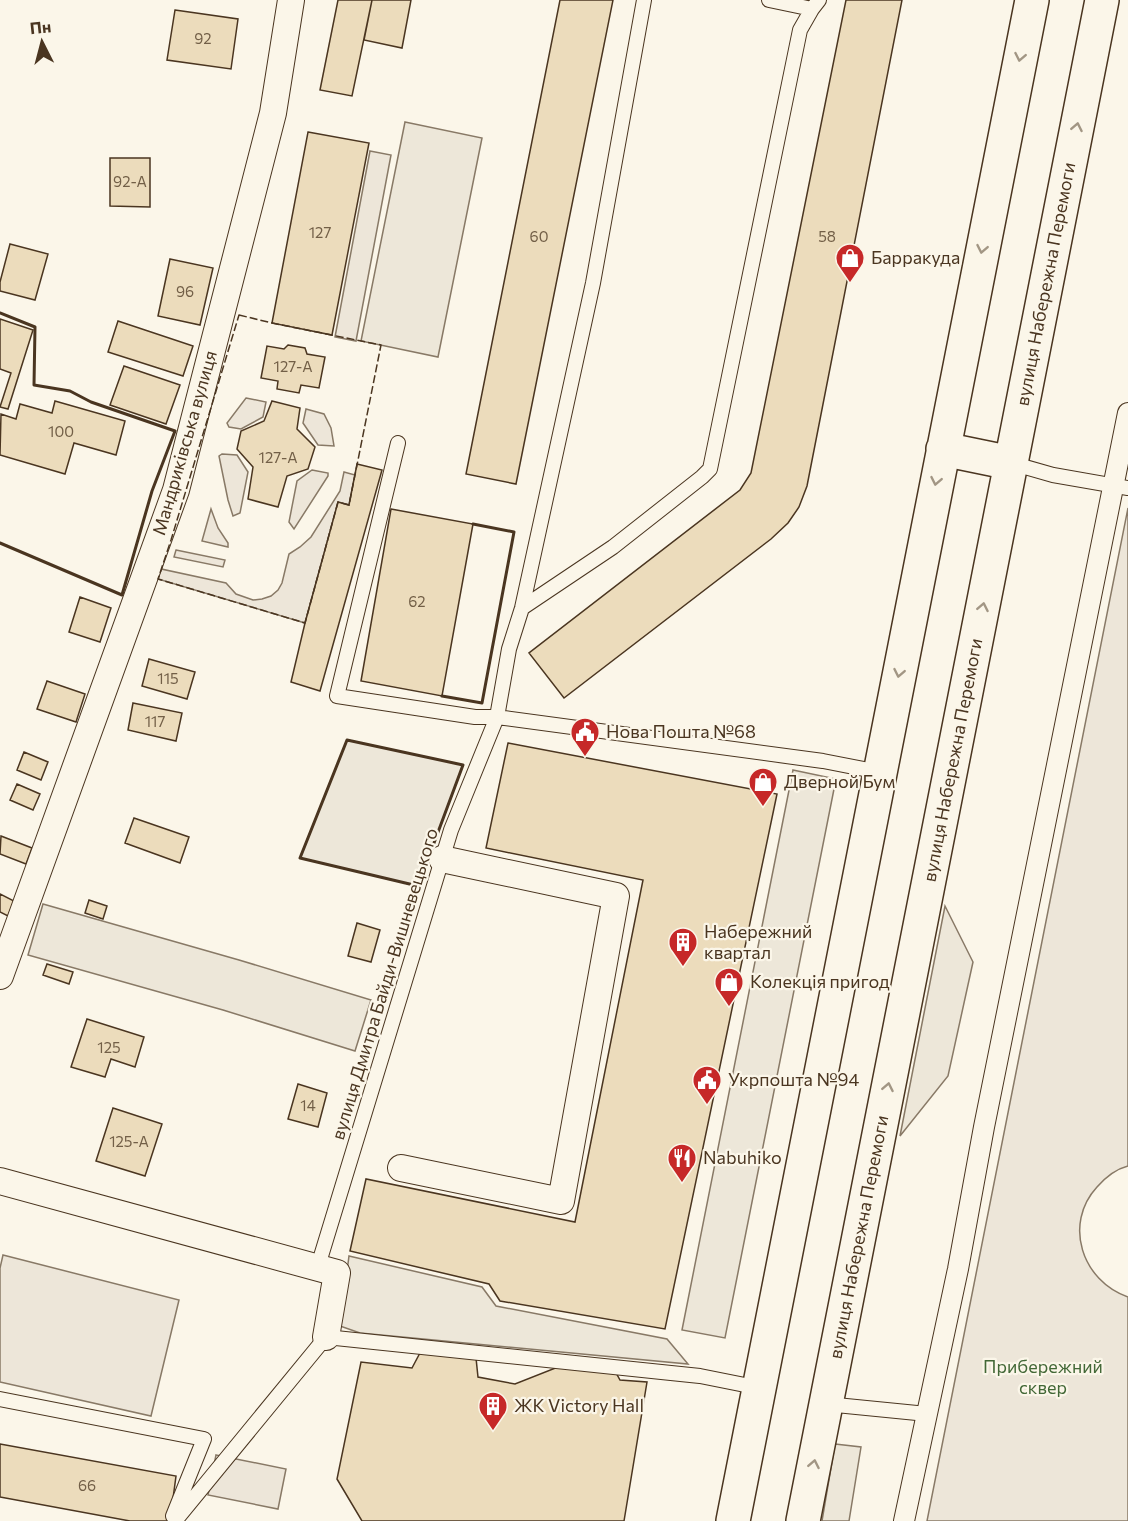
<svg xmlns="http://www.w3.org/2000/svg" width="1128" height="1521" viewBox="0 0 1128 1521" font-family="Commissioner,sans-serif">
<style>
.green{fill:#ede6d9;stroke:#887966;stroke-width:1.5}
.parking{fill:#ede7d9;stroke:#887966;stroke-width:1.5}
.building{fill:#ecdcbc;stroke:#4a3520;stroke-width:1.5}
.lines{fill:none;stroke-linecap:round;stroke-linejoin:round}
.service-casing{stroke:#4a3520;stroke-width:16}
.pedestrian-casing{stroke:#4a3520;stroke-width:22}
.minor-casing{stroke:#4a3520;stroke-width:28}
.primary-casing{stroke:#4a3520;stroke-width:36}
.service{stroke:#fbf6e9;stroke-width:14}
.pedestrian{stroke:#fbf6e9;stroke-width:20}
.minor{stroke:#fbf6e9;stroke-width:26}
.primary{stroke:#fbf6e9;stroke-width:33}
.fence{stroke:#4a3520;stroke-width:1.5;stroke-dasharray:8 3;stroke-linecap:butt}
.wall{stroke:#4a3520;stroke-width:3}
.oneway{stroke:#a29684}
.labels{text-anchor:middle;stroke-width:4.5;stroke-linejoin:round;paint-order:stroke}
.number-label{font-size:15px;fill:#725f47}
.poi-label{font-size:18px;fill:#4a3520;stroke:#fbf6e9;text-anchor:start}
.street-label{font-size:18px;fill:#4a3520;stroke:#fbf6e9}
.park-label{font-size:18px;fill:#436837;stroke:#fbf6e9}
</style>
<rect width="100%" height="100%" fill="#fbf6e9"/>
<path class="green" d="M370 151 391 155 356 341 335 337Z
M246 398 266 402 263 417 241 429 229 427 227 423Z
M306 409 324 414 331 428 334 446 318 445 303 423Z
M222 454 237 455 248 472 240 513 233 516 228 500 219 456Z
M312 470 328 473V476L294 529 289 522 297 481Z
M344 472 355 475 349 505 338 503 305 623 158 579 161 569 226 583 236 594 253 600 262 599 271 596 278 590 282 583 289 554 300 547 311 537 340 491Z
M1128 508V1166C1116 1169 1105 1178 1097 1187 1063 1224 1082 1281 1128 1297V1521H927Z
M211 509 218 528 228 543V547L202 541Z
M176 550 225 560 223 567 174 557Z
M3 1255 179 1300 151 1416 0 1382V1268Z
M216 1455 286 1469 278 1509 208 1495Z"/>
<path class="parking" d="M405 122 482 138 438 357 361 341Z
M347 740 463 765 418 886 300 858Z
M793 770 836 779 725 1338 682 1330Z
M43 904 239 960 371 1000 355 1051 223 1010 28 955Z
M945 906 973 962 948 1076 900 1136Z
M349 1256 482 1287 496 1306 667 1339 688 1364 360 1333 340 1326Z
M835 1444 861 1447 849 1521H822Z"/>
<path class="building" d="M338 0H372L352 96 320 90Z
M372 0H411L402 48 364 40Z
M560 0H613L516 484 466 474Z
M846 0H902L807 486 799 507 788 523 771 539 564 698 529 653 740 490 751 473Z
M175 10 238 19 231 69 167 60Z
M308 132 369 143 332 335 272 323Z
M110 158H150V207L110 206Z
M10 244 48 254 35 300 0 291V282Z
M170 259 213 268 200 325 158 316Z
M0 319 33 330 8 409 0 407 11 373 0 369Z
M118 321 193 346 183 376 108 352Z
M288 345 305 348 307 354 325 357 319 388 301 385 299 393 277 389 278 381 261 378 267 346 284 349Z
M124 366 180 385 166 424 110 405Z
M55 401 125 421 116 455 74 443 65 474 0 455 1 414 16 419 20 404 52 413Z
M272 401 300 408 297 429 315 447 308 469 287 476 278 507 248 499 253 467 237 449 241 431 264 421Z
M357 464 382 470 320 691 291 682 305 623 338 502 349 505Z
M391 509 473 524 442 696 361 681Z
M80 597 111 608 100 642 69 632Z
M149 659 195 672 187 699 142 686Z
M47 681 85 694 76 722 37 709Z
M133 703 182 713 176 741 128 730Z
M508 743 777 794 665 1329 500 1301 489 1284 350 1251 366 1179 575 1222 643 880 486 848Z
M24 752 48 762 41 780 17 770Z
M17 784 40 794 33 810 10 800Z
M134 818 189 837 180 863 125 843Z
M1 836 32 848 26 864 0 854Z
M0 894 14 901 8 916 0 912Z
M89 900 107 906 103 919 85 913Z
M357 923 380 930 371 962 348 956Z
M47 964 73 972 69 984 43 975Z
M87 1019 144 1037 135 1067 111 1059 105 1077 71 1067Z
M298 1084 327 1093 318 1127 288 1119Z
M113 1108 162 1124 145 1176 96 1161Z
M421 1351 476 1358 478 1377 515 1384 563 1365 615 1371 620 1380 647 1382 624 1521H362L337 1479 361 1362 412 1368Z
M0 1444 176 1476 170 1521H130L0 1497Z"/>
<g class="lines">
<g class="service-casing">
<path id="service" d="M769 0 812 9
M398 443 337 696 475 717H497L823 761 879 772
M1011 463 1053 475 1128 488
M522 608 613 547 702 477 710 469 800 30 812 9 819 0
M318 1266 451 830 497 717 509 649 522 608 593 283 644 0
M0 1399 204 1439 173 1516
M826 1404 927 1414
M175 1521 326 1337 671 1373 700 1376 760 1388"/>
</g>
<g class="pedestrian-casing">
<path id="pedestrian" d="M904 1521 958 1269 984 1127 1128 413"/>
</g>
<g class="minor-casing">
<path id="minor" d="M0 976 176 490 273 113 291 0
M401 1168 561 1201 616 896 442 859
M0 1181 337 1273 326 1337"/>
</g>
<g class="primary-casing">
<path id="primary" d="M943 449 1011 463
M733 1521 1032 0
M803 1521 1102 0"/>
</g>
<use href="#service" class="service"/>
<use href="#pedestrian" class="pedestrian"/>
<use href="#minor" class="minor"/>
<use href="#primary" class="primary"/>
<path class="fence" d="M239 315 272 323 381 345 349 505 338 502 305 623 158 579 171 540Z"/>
<path class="wall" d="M0 313 35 327 34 385 70 391 91 402 175 431 152 491 122 595 0 543
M442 696 482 703 514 532 473 524
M347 740 463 765 418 886 300 858Z"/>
</g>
<defs><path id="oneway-chevron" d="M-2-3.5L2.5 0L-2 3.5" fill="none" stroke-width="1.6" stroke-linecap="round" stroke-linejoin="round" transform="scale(1.5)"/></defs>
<g class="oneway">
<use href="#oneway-chevron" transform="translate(1020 57) rotate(101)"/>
<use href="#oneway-chevron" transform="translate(1077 127) rotate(-79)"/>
<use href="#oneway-chevron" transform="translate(982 249) rotate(101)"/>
<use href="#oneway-chevron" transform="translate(936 481) rotate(101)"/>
<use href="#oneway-chevron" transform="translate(983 607) rotate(-79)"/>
<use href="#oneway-chevron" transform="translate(899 673) rotate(101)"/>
<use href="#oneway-chevron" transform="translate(888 1087) rotate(-79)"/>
<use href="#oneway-chevron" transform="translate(814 1464) rotate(-79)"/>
</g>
<defs>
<g id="shop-pin" transform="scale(1.5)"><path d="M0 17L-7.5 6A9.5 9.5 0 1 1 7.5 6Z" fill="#c62828" stroke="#fbf6e9"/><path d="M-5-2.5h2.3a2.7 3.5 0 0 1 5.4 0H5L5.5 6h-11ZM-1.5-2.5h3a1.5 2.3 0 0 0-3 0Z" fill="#fff"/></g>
<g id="civic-pin" transform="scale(1.5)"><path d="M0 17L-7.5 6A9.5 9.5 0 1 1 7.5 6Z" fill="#c62828" stroke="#fbf6e9"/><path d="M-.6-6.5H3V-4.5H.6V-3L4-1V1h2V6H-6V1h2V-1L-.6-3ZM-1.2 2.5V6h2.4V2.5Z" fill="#fff"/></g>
<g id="building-pin" transform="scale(1.5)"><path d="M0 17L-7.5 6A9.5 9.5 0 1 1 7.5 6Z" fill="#c62828" stroke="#fbf6e9"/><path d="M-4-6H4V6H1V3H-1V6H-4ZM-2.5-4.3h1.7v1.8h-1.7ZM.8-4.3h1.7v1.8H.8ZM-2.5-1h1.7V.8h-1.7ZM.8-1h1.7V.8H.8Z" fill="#fff"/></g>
<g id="restaurant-pin" transform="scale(1.5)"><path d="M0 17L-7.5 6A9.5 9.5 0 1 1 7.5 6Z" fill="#c62828" stroke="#fbf6e9"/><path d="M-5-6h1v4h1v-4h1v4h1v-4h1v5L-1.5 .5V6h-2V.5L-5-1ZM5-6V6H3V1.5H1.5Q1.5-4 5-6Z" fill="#fff"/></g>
</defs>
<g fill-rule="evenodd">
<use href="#shop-pin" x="850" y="258"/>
<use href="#civic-pin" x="585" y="732"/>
<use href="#shop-pin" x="763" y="782"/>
<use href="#building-pin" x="683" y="942"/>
<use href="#shop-pin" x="729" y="982"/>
<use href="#civic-pin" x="707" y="1080"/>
<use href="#restaurant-pin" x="682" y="1158"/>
<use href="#building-pin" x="493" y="1406"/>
</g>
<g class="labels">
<g class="number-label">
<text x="203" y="44">92</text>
<text x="130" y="187">92-А</text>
<text x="320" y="238">127</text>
<text x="539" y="242">60</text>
<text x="827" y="242">58</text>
<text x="185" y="297">96</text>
<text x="293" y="372">127-А</text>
<text x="61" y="437">100</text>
<text x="278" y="463">127-А</text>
<text x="417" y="607">62</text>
<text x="168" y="684">115</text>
<text x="155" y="727">117</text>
<text x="109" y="1053">125</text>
<text x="308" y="1111">14</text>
<text x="129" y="1147">125-А</text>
<text x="87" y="1491">66</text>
</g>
<g class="poi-label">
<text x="871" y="264">Барракуда</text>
<text x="606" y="738">Нова Пошта №68</text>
<text x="784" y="788">Дверной Бум</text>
<text x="704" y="938">Набережний<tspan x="704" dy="21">квартал</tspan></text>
<text x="750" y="988">Колекція пригод</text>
<text x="728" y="1086">Укрпошта №94</text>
<text x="703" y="1164">Nabuhiko</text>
<text x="514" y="1412">ЖК Victory Hall</text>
</g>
<g class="street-label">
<text transform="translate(1046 284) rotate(-79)" y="6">вулиця Набережна Перемоги</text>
<text transform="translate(185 443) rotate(-74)" y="6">Мандриківська вулиця</text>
<text transform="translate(953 760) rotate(-79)" y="6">вулиця Набережна Перемоги</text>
<text transform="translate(385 984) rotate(-73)" y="6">вулиця Дмитра Байди-Вишневецького</text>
<text transform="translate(859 1237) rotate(-79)" y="6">вулиця Набережна Перемоги</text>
</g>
<g class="park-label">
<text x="1043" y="1373">Прибережний<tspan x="1043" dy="21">сквер</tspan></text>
</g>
</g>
<g transform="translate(42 42) rotate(354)" stroke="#fbf6e9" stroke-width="4.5" paint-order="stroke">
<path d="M0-4.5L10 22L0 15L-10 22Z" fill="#4a3520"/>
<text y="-9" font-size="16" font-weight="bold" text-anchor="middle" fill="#4a3520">Пн</text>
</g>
</svg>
